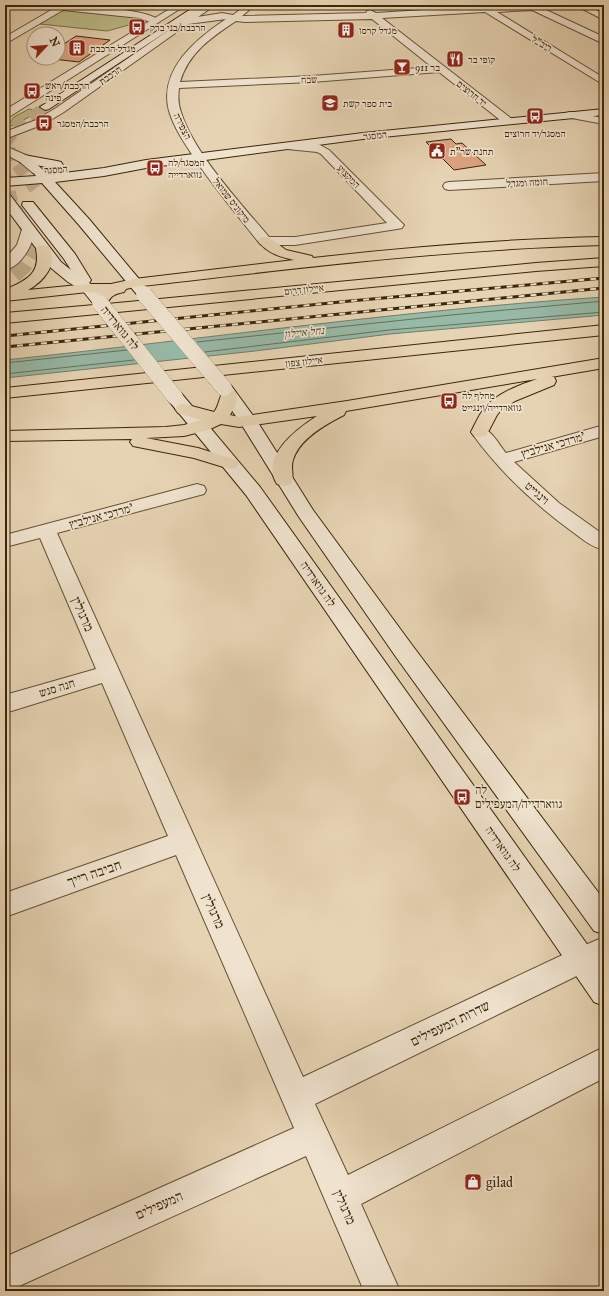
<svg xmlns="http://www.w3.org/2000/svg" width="609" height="1296" viewBox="0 0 609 1296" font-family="'IM FELL Great Primer','Frank Ruhl Libre',serif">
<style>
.green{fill:#bb8;stroke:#7c7048}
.water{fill:#97b9a8;stroke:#737e68}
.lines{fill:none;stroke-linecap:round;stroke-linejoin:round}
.shore{stroke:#6a7058;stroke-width:1}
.building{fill:#dda381;stroke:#3c2608}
.secondary-tunnel-far1{stroke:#c4b091;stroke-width:10;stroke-dasharray:10 5;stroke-linecap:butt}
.secondary-tunnel{stroke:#c4b091;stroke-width:12;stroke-dasharray:12 6;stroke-linecap:butt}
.motorway-tunnel-far1{stroke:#c4b091;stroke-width:12;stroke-dasharray:12 6;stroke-linecap:butt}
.motorway-tunnel{stroke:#c4b091;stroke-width:16;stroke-dasharray:16 8;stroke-linecap:butt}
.minor-casing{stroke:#665133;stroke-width:2}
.tertiary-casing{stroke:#665133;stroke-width:2}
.secondary-casing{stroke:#3c2608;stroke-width:2}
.motorway-casing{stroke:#3c2608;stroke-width:2}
.minor{fill:#efe2ce;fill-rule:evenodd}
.tertiary{fill:#efe2ce;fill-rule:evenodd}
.secondary{fill:#efe2ce;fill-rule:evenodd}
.motorway{fill:#e6d3b3;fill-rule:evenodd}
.rail-casing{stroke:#3c2608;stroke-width:3}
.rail{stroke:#efe2ce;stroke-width:2;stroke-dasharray:6;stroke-linecap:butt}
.secondary-bridge-casing{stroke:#3c2608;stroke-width:16;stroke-linecap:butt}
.secondary-bridge{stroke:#efe2ce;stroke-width:16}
.labels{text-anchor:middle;stroke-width:3.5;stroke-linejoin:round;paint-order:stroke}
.far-poi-label{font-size:10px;fill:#3c2608;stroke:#efe2ce;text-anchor:start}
.far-street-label{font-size:10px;fill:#3c2608;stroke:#efe2ce}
.far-water-label{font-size:11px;font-style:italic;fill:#534b30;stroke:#efe2ce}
.street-label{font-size:12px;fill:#3c2608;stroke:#efe2ce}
.poi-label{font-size:12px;fill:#3c2608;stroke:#efe2ce;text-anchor:start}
.near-street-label{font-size:14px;fill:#3c2608;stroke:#efe2ce}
.near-poi-label{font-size:14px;fill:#3c2608;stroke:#efe2ce;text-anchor:start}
</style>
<rect width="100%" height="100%" fill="#e6d3b3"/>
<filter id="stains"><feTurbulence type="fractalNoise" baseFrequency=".005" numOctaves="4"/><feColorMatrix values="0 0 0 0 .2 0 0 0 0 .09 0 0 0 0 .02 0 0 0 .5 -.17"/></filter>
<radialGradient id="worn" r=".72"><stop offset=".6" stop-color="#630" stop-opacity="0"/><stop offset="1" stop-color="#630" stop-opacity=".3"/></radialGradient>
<path class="green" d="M63 9 139 17 144 19 136 23 107 31 40 24Z
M29 109 41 111 5 129 14 117Z"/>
<path class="water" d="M604 297V315L390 334 255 351 5 378V360C205 339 404 310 604 297Z"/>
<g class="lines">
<path class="shore" d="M197 342 451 315 604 301
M205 352 389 330 604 312
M5 363 127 350
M5 374 134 360"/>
</g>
<path class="building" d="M76 36 110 40 79 62 44 58H58V48Z
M451 139 456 144 462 143 486 165 454 170 426 142Z"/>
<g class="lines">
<path class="secondary-tunnel-far1" d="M39 112 45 107"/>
<path class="secondary-tunnel" d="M35 189 14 161 6 142 15 130 40 111"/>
<path class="motorway-tunnel-far1" d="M5 174 12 201 33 243V252"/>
<path class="motorway-tunnel" d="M14 275 24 266 33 251"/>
<g class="minor-casing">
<path id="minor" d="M34 5C57 5 146 6 160 21L155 24 140 18 63 10 5 44V37L53 9 38 8Z
M246 5H255L242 16 366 13 367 11 370 10 376 13 486 6 573 5 569 8 544 9 604 37V44L532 10 497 12 604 78V85L485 12 382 18 512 119 514 121 508 124 504 123 439 72 312 82 179 88C178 96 178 104 181 112 193 152 241 204 269 237H295L387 223 321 154 317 152 287 149 285 147 287 145 291 143 320 145 329 150 404 225 402 228 397 229 295 245H265L260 244C238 216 215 189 195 159 185 144 174 128 169 111 158 70 196 39 226 19L188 24 185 23 183 21 185 19 222 13 233 15ZM372 19 432 67 312 76 180 82C189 52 212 37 236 21L245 22Z
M575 5H586L604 14V20Z
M570 112 604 118V124L566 117 564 115 566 113Z
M604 173V181L449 190 445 189 443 186 445 183 449 182Z
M28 225 33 226 35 229C33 245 22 266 5 270V259L17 245 23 226Z
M604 425V436L514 462 559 503 604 535V550C591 547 581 538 570 530 532 502 498 470 471 432L474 428C489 424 497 442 506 453Z
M197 484 204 486 206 490 204 494 57 533 303 1077 571 951 581 947 591 951 595 960 591 969 315 1104 348 1175 604 1047V1078L361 1204 400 1291H364L306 1156 17 1287 5 1291V1257L294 1128 176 855 5 917V893L168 836 102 683 5 713V695L96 669 40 538 5 547V535Z"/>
</g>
<g class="tertiary-casing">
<path id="tertiary" d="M176 5H186L9 117 5 118V110Z
M205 5H215L64 112 44 124 5 139V132L36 120 56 108Z
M5 146 28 156 43 170 41 173H33L20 162 5 154Z
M604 937V964L581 973 571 969 567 960 571 951Z"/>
</g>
<g class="secondary-casing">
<path id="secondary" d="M197 5H207L49 109 45 110 40 107Z
M604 109V115L363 139 146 168 104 176 55 182 89 219 149 291 151 294 149 297 144 298 139 297 79 225 42 183 5 186V178L36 176 32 171 34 168C41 167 44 170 48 175L104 168 146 160 363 133Z
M24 155 57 161 61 162 63 165 61 168 57 169 20 162 18 159 20 156Z
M5 194 10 195 61 262 71 270 64 259 22 205 23 202H33L75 254 91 280 89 283 93 285 107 303 105 306 100 307 95 306 83 291 68 282 51 268 5 207Z
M224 383 230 384 257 421 313 510 412 645 604 900V934L594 931 396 657 299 517 240 422 216 388 218 384Z
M175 392 181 393 260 487 604 968V1006L594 1002 246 495 169 401 167 397 169 393Z"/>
</g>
<g class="motorway-casing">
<path id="motorway" d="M265 237 270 238 286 250 312 256 313 258C410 247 507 239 604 237V245C446 249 291 269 134 287L126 289 124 292C115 294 111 295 107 304L536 263 604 258V266L536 271 5 323V313L94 305 93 303 99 293 88 292 5 301V292L7 289C27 280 41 273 36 249L38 246 43 245 48 246C60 263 43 282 28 290L88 284H111L134 279 294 260C280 257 267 253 258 241L260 238Z
M604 325V335L5 398V388Z
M604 358V368L551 377H554L556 381 554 385 515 401 501 410 497 415 486 436 480 437 474 436 471 432C475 424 478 417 483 410 495 394 519 385 537 379L346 411 344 415C326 424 299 439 293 460 290 468 295 477 291 484L284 486 277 484C259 457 298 428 317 416L239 427 221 424 208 430 184 436 146 438 198 448 236 460 239 464 236 468 230 469 194 458 133 446 130 442 132 439 5 441V431L166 427 184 425 201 420 178 413 175 409 178 405 184 404 214 412C219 406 219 398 223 391L229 390 235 391 237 395 236 404 230 415 239 417 347 401Z"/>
</g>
<use href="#minor" class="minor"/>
<use href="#tertiary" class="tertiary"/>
<use href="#secondary" class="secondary"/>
<use href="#motorway" class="motorway"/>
<g class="rail-casing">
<path id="rail" d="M5 336 350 301 604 278
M5 347 604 288"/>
</g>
<use href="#rail" class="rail"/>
<g class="secondary-bridge-casing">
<path id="secondary-bridge" d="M144 294 224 388
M100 303 175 397"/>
</g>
<use href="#secondary-bridge" class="secondary-bridge"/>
</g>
<defs>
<g id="bus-square" transform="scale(0.9)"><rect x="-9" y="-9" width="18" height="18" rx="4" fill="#8f2418" stroke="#efe2ce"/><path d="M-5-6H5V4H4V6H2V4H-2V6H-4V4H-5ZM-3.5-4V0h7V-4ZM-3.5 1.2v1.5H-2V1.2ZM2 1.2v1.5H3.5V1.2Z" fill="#fff"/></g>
<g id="building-square" transform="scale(0.9)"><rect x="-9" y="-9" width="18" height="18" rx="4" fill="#8f2418" stroke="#efe2ce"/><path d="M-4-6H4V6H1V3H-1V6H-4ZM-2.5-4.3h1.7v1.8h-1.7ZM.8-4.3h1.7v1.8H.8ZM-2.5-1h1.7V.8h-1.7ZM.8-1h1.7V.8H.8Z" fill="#fff"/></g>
<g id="restaurant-square" transform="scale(0.9)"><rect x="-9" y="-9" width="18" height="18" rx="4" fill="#8f2418" stroke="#efe2ce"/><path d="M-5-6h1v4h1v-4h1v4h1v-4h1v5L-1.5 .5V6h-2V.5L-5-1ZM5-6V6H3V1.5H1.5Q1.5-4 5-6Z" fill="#fff"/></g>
<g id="bar-square" transform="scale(0.9)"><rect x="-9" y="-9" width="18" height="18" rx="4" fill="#8f2418" stroke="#efe2ce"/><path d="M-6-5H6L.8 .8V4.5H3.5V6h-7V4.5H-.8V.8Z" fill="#fff"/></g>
<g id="school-square" transform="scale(0.9)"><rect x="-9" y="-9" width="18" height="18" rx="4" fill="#8f2418" stroke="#efe2ce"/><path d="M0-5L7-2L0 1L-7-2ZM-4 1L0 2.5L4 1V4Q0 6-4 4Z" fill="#fff"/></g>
<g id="civic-square" transform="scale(0.9)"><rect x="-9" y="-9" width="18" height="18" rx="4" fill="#8f2418" stroke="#efe2ce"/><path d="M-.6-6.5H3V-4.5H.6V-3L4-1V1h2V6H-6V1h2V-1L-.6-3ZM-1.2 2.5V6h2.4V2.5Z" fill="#fff"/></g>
<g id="shop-square" transform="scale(0.9)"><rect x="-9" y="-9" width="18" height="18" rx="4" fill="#8f2418" stroke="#efe2ce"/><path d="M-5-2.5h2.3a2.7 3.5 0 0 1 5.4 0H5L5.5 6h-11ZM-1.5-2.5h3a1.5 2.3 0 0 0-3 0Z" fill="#fff"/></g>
</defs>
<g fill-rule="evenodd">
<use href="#bus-square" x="137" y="27"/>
<use href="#building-square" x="346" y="30"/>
<use href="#building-square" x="77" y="48"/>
<use href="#restaurant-square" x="455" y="59"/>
<use href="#bar-square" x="402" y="67"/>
<use href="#bus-square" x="32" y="91"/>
<use href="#school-square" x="330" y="103"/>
<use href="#bus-square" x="535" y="116"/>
<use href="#bus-square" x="44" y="123"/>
<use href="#civic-square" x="437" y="151"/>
<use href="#bus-square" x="155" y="168"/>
<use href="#bus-square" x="449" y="401"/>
<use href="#bus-square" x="462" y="797"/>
<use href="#shop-square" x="473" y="1182"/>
</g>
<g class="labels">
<g class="far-poi-label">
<text x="150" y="31">הרכבת/בני ברק</text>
<text x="359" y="34">מגדל קרסו</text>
<text x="90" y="52">מגדל הרכבת</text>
<text x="468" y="63">קופי בר</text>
<text x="415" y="71">בר 911</text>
<text x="45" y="89">הרכבת/ראש<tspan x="45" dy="12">פינה</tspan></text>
<text x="343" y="107">בית ספר קשת</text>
<text x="57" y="127">הרכבת/המסגר</text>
<text x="535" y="137" text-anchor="middle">המסגר/יד חרוצים</text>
<text x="450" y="155">תחנת שר"ת</text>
<text x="168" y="166">המסגר/לה<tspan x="168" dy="12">גווארדייה</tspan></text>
<text x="462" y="399">מחלף לה<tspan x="462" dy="12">גווארדייה/וינגייט</tspan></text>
</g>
<g class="far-street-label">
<text transform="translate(542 43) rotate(31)" y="4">ריב"ל</text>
<text transform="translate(110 75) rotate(-35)" y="4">הרכבת</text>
<text transform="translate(309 79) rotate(-3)" y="4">שבח</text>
<text transform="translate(472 93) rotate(39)" y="4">יד חרוצים</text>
<text transform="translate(183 126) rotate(64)" y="4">הצפירה</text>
<text transform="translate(375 135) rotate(-6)" y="4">המסגר</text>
<text transform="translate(56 169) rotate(-4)" y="4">המסגר</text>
<text transform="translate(349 176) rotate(46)" y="4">המקצוע</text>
<text transform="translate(527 182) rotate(-3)" y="4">חומה ומגדל</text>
<text transform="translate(232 200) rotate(52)" y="4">מיקוניס שמואל</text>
<text transform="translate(304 289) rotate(-6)" y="4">איילון דרום</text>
<text transform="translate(304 361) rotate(-6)" y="4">איילון צפון</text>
</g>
<g class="far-water-label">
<text transform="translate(304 332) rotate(-6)" y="4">נחל איילון</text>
</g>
<g class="street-label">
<text transform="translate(120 328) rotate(51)" y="4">לה גווארדיה</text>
<text transform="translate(553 445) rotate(-16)" y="4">מרדכי אנילביץ'</text>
<text transform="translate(537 493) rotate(41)" y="4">וינגייט</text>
<text transform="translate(101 516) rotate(-15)" y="4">מרדכי אנילביץ'</text>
<text transform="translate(318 584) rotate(55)" y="4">לה גווארדיה</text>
<text transform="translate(57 688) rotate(-17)" y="4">חנה סנש</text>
<text transform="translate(503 849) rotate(55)" y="4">לה גווארדיה</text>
</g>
<g class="poi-label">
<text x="475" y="794">לה<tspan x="475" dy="14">גווארדייה/המעפילים</tspan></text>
</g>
<g class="near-street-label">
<text transform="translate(83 614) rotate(66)" y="5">מרגולין</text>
<text transform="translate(94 873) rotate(-19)" y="5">חביבה רייך</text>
<text transform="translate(214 911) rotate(66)" y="5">מרגולין</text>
<text transform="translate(450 1023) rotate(-26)" y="5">שדרות המעפילים</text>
<text transform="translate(159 1205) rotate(-24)" y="5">המעפילים</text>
<text transform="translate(345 1207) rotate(66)" y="5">מרגולין</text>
</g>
<g class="near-poi-label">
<text x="486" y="1187">gilad</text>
</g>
</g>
<rect width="609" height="1296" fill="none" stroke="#e6d3b3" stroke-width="20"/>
<rect x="6" y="6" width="597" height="1284" fill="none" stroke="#3c2608" stroke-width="2"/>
<rect x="10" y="10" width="589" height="1276" fill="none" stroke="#3c2608"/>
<g transform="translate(46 46) rotate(64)"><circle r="19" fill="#efe2ce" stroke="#a7977f"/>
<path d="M0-3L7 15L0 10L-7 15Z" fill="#8f2418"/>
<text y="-6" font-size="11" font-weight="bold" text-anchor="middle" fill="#3c2608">N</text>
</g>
<rect width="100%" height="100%" filter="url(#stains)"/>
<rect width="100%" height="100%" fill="url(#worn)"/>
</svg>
